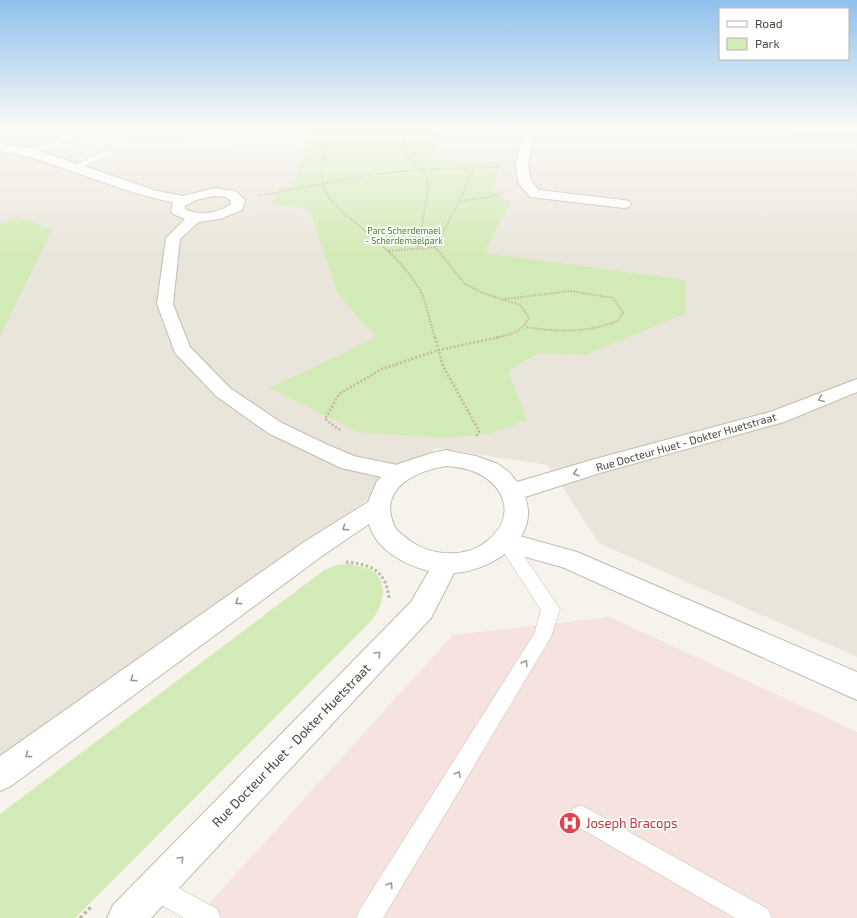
<svg xmlns="http://www.w3.org/2000/svg" width="857" height="918" viewBox="0 0 857 918" font-family="'Exo 2',sans-serif">
<style>
.residential{fill:#eae5da}
.education{fill:#efe8d6}
.medical{fill:#f6e3e0}
.green{fill:#d2eab5}
.lines{fill:none;stroke-linecap:round;stroke-linejoin:round}
.service-casing{stroke:#c2bbae;stroke-width:1}
.minor-casing{stroke:#c2bbae;stroke-width:2}
.tertiary-casing{stroke:#c2bbae;stroke-width:2}
.path-far4{stroke:#c4b79f;stroke-width:1.5;stroke-dasharray:1 1;stroke-linecap:butt}
.path-far3{stroke:#c4b79f;stroke-width:2;stroke-dasharray:1.5 1.5;stroke-linecap:butt}
.path-far2{stroke:#c4b79f;stroke-width:2.5;stroke-dasharray:2 2;stroke-linecap:butt}
.path-far1{stroke:#c4b79f;stroke-width:3;stroke-dasharray:2.5 2.5;stroke-linecap:butt}
.path{stroke:#c4b79f;stroke-width:3.5;stroke-dasharray:3 3;stroke-linecap:butt}
.service{fill:#fff;fill-rule:evenodd}
.minor{fill:#fff;fill-rule:evenodd}
.tertiary{fill:#fff;fill-rule:evenodd}
.oneway{stroke:#9c9892}
.labels{text-anchor:middle;stroke-width:3.5;stroke-linejoin:round;paint-order:stroke}
.far-park-label{font-size:9px;fill:#4a7f2a;stroke:#fff}
.street-label{font-size:11px;fill:#4b4439;stroke:#fff}
.near-street-label{font-size:13px;fill:#4b4439;stroke:#fff}
.near-health-label{font-size:13px;fill:#be3a42;stroke:#fff;text-anchor:start}
</style>
<rect width="100%" height="100%" fill="#f6f3ec"/>
<path class="residential" d="M0 128H857V657L599 543 548 465 436 448 367 500 0 756Z"/>
<path class="education" d="M0 128H312L300 155 238 153 189 145 166 135 156 133H136L127 135 138 145 97 160 36 141 0 138Z"/>
<path class="medical" d="M610 617 857 732V918H196L453 635Z"/>
<path class="green" d="M314 128H437L431 141 437 142 432 159 500 164 493 191 510 203 484 253 685 280 686 313 585 355 538 353 508 371 527 420 489 434 445 438 357 432 270 388 377 337 358 318 337 291 309 209 272 204 280 187H292Z
M18 216 52 230 0 336V224Z
M350 564C357 566 367 567 374 572 389 585 383 606 372 620L75 918H0V814L323 571 336 565Z"/>
<g class="lines">
<g class="service-casing">
<path id="service" d="M39 128H47L45 134 76 132 80 134 77 138 33 154H27V150L64 137 40 138 36 134Z
M108 150 115 152 77 169H71L70 167Z
M505 535 511 537 560 609 551 637 383 918H356L360 909 534 634 541 610 497 542 499 537Z
M581 805 768 909 772 918H735L573 824 570 816 573 808Z
M155 875 217 909 221 918H184L146 896 143 887 146 878Z"/>
</g>
<g class="minor-casing">
<path id="minor" d="M525 128H536C531 150 521 173 539 190L624 200 629 201 631 204 629 207 624 208 530 197 519 184 515 166Z
M792 128 857 129V135L797 131 793 130Z
M0 143 34 149 157 191 183 196 215 188 235 191 245 200 242 210 220 219 199 222 180 239 173 304 190 347 230 388 282 423 328 445 354 456 407 467 410 473 407 479 399 481 341 468 268 433 216 396 175 353 157 304 166 238 185 219 173 214 171 211 173 202C114 192 60 161 0 151ZM215 196 226 197 231 201 230 205C216 213 200 217 185 209V206L196 200Z
M505 532 577 552 857 672V700L562 567 496 549 493 542 496 535Z"/>
</g>
<g class="tertiary-casing">
<path id="tertiary" d="M857 379V392L784 422 600 473 525 497C541 539 491 571 454 573L431 618 151 918H107L113 905 411 602 429 571C405 565 376 550 369 524L322 556 11 786 0 791V756L304 542 368 502 377 481 386 472 398 464 432 453 446 450 454 452 476 456 498 464 510 473 517 482 595 459 770 412ZM446 466C456 467 466 468 475 472 507 486 516 518 487 541 464 560 426 556 404 536 400 533 395 529 394 525 378 488 416 471 446 466Z"/>
</g>
<path class="path-far4" d="M331 128C319 173 312 188 352 220
M402 128 408 156 427 177 428 190 423 220
M258 196 374 174 419 170 499 167
M460 201 490 197 505 191
M449 220 460 201 473 168"/>
<path class="path-far3" d="M351 219C376 240 403 261 420 290 427 304 430 323 435 338
M418 247 423 219
M435 247 450 219
M389 251 435 247 465 284 483 293 520 305 529 317C522 333 511 334 495 338
M505 299 570 291 613 298 623 312 618 321C587 333 557 332 525 327"/>
<path class="path-far2" d="M435 337 443 366 479 431 476 438
M340 430 325 419 339 394 382 369 439 350 500 337"/>
<path class="path-far1" d="M346 562C371 564 386 571 389 598"/>
<path class="path" d="M80 918 92 906"/>
<use href="#service" class="service"/>
<use href="#minor" class="minor"/>
<use href="#tertiary" class="tertiary"/>
</g>
<defs><path id="oneway-chevron" d="M-2-3.5L2.5 0L-2 3.5" fill="none" stroke-width="1.6" stroke-linecap="round" stroke-linejoin="round"/></defs>
<g class="oneway">
<use href="#oneway-chevron" transform="translate(821 399) rotate(158)"/>
<use href="#oneway-chevron" transform="translate(576 473) rotate(163)"/>
<use href="#oneway-chevron" transform="translate(345 528) rotate(147)"/>
<use href="#oneway-chevron" transform="translate(238 602) rotate(144)"/>
<use href="#oneway-chevron" transform="translate(378 654) rotate(-46)"/>
<use href="#oneway-chevron" transform="translate(525 663) rotate(-59)"/>
<use href="#oneway-chevron" transform="translate(133 679) rotate(144)"/>
<use href="#oneway-chevron" transform="translate(28 755) rotate(144)"/>
<use href="#oneway-chevron" transform="translate(458 774) rotate(-59)"/>
<use href="#oneway-chevron" transform="translate(181 859) rotate(-46)"/>
<use href="#oneway-chevron" transform="translate(390 885) rotate(-58)"/>
</g>
<linearGradient id="sky" x2="0" y2="1"><stop stop-color="#8fc1ec"/><stop offset="0.5" stop-color="#fbfaf6"/><stop offset="1" stop-color="#fbfaf6" stop-opacity="0"/></linearGradient>
<rect width="857" height="256" fill="url(#sky)"/>
<defs>
<g id="hospital-disc" transform="scale(1.15)"><circle r="9.5" fill="#e0444e" stroke="#fff"/><path d="M-5-5h3v3.5h4V-5h3V5h-3V1.5h-4V5h-3Z" fill="#fff"/></g>
</defs>
<g fill-rule="evenodd">
<use href="#hospital-disc" x="570" y="823"/>
</g>
<g class="labels">
<g class="far-park-label">
<text x="404" y="234">Parc Scherdemael<tspan x="404" dy="10">- Scherdemaelpark</tspan></text>
</g>
<g class="street-label">
<text transform="translate(686 442) rotate(-16)" y="4">Rue Docteur Huet - Dokter Huetstraat</text>
</g>
<g class="near-street-label">
<text transform="translate(291 745) rotate(-46)" y="5">Rue Docteur Huet - Dokter Huetstraat</text>
</g>
<g class="near-health-label">
<text x="586" y="828">Joseph Bracops</text>
</g>
</g>
<rect x="719" y="8" width="130" height="52" fill="#ffffff" stroke="#b7b4b0"/>
<rect x="727" y="21" width="20" height="6" fill="#ffffff" stroke="#b7b4b0"/>
<text x="755" y="28" font-size="12" fill="#4b4439">Road</text>
<rect x="727" y="38" width="20" height="12" fill="#d2eab5" stroke="#b7b4b0"/>
<text x="755" y="48" font-size="12" fill="#4b4439">Park</text>
</svg>
